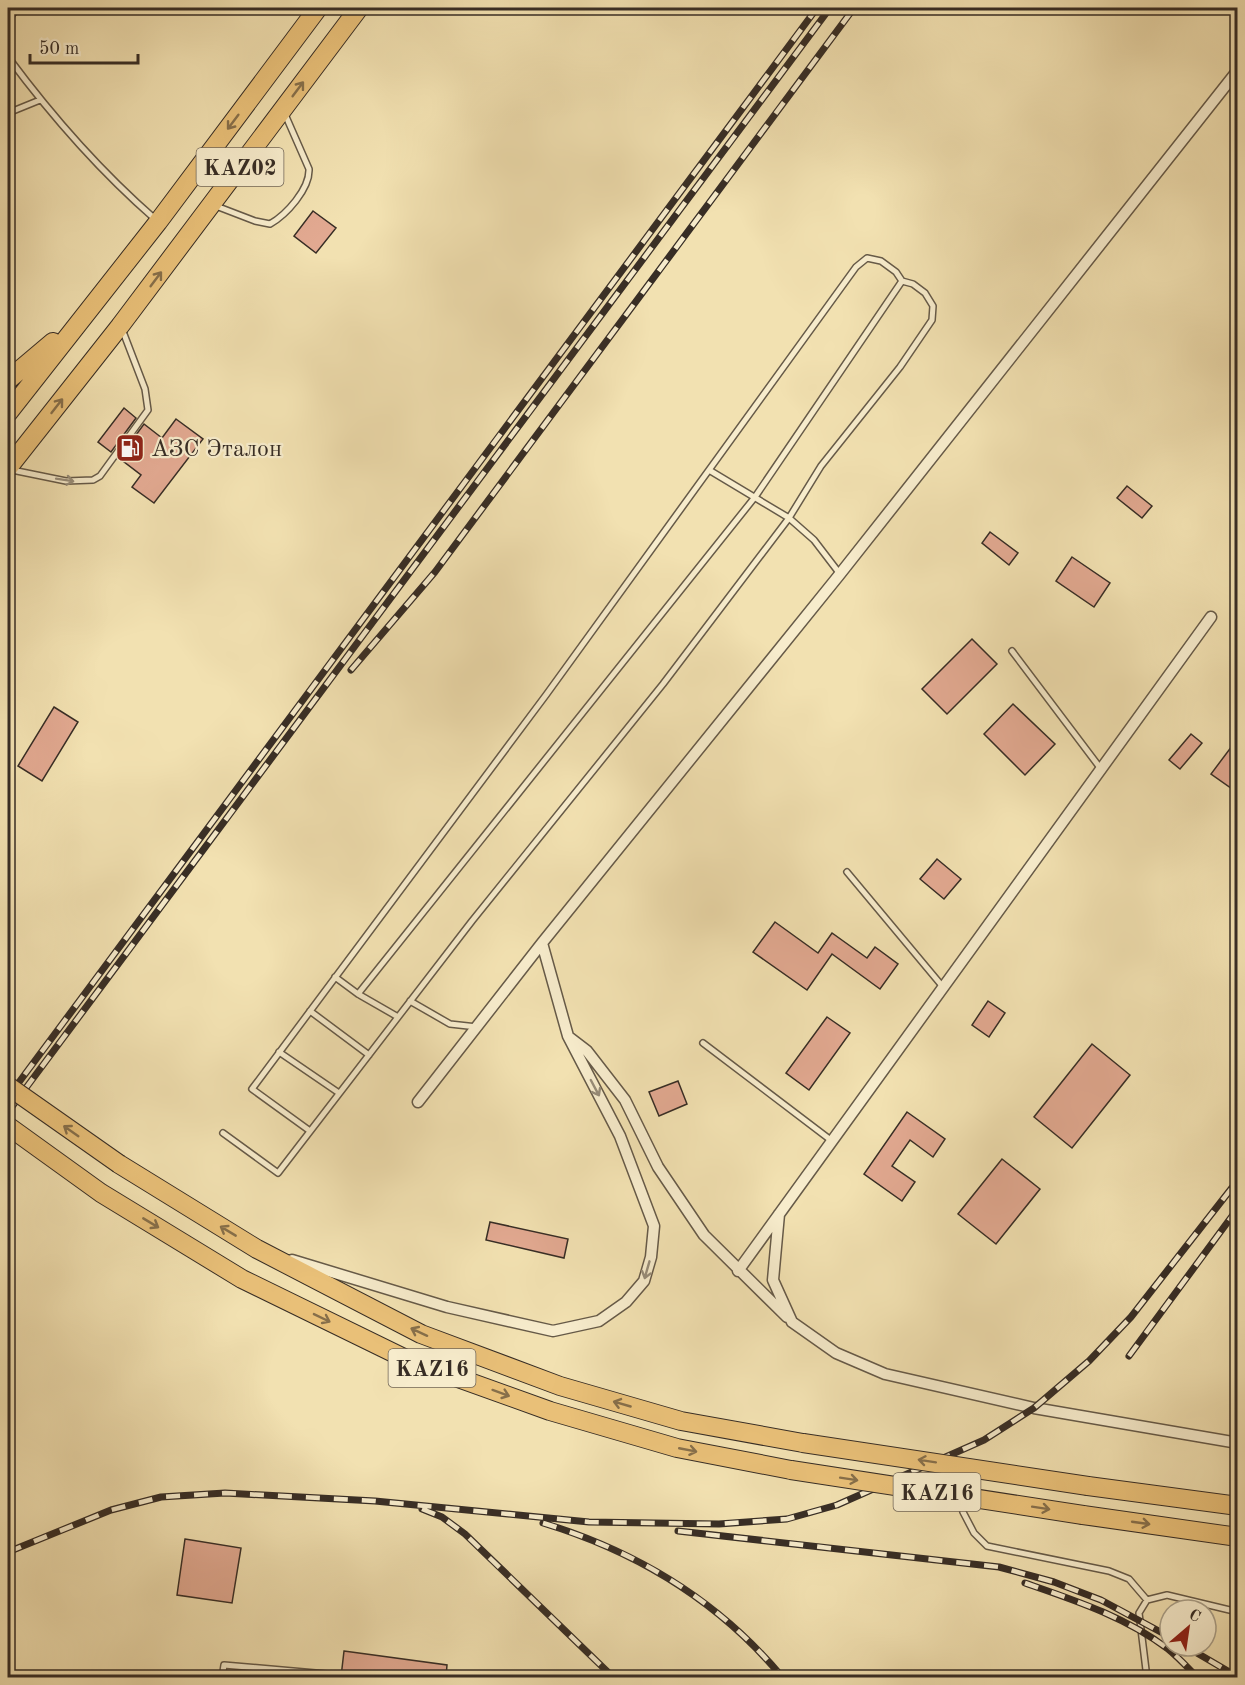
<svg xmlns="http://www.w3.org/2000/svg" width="1245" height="1685" viewBox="0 0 1245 1685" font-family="'Old Standard TT',serif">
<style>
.building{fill:#e2a991;stroke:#372d25;stroke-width:1.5}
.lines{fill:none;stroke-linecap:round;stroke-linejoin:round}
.service-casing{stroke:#665a48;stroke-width:8}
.minor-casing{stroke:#665a48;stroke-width:13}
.trunk-casing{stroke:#372d25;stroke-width:20}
.service{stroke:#f7eccc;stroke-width:5}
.minor{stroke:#f7eccc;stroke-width:10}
.trunk{stroke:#e9c078;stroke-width:18}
.rail-casing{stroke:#372d25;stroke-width:7}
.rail{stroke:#f7eccc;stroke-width:4.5;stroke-dasharray:14;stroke-linecap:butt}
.trunk-bridge-casing{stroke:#372d25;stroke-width:20;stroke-linecap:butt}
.trunk-bridge{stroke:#e9c078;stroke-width:18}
.oneway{stroke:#876f4a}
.oneway2{stroke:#978c78}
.labels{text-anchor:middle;stroke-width:4.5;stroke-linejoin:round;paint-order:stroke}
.shield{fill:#f7eccc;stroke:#716657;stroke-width:1.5}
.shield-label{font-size:22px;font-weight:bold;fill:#372d25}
.poi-label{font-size:24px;fill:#372d25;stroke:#f7eccc;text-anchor:start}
</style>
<rect width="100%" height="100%" fill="#f2e1b1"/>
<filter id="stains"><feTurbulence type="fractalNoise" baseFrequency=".00333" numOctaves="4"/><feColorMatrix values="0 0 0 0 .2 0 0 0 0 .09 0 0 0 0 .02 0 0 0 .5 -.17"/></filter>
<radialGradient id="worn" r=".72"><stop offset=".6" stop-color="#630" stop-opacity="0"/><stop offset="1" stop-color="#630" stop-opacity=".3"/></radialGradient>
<path class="building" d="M313 211 336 228 316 253 294 236Z
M124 408 136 418 111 452 98 442Z
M176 419 203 439 154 503 132 487 141 475 119 458 144 424 162 438Z
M1127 486 1152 506 1142 518 1117 498Z
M990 532 1018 553 1009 565 982 543Z
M1072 557 1110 583 1094 607 1056 581Z
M972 639 997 664 947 714 922 689Z
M1013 704 1055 744 1025 775 984 734Z
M54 707 78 722 42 781 18 766Z
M1191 734 1202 743 1180 769 1169 760Z
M1238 738V793L1211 774Z
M937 859 961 879 944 899 920 879Z
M775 922 818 953 832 933 867 958 875 947 898 964 880 989 832 954 807 990 753 952Z
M988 1001 1005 1013 989 1037 972 1025Z
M827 1017 850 1033 809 1090 786 1073Z
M1092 1044 1130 1075 1072 1148 1034 1117Z
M678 1081 687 1104 659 1116 649 1092Z
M907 1112 945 1139 933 1157 910 1140 892 1166 915 1182 902 1201 864 1174Z
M1002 1159 1040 1189 996 1244 958 1214Z
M490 1222 568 1239 564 1258 486 1240Z
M185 1539 241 1548 232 1603 177 1595Z
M344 1651 447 1665 446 1677H341Z"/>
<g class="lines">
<g class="service-casing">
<path id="service" d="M8 57C51 115 100 171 155 219
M8 113 40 100
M216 206 255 221 270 224C286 215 310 189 309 169L284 112
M12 470 66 481 93 480 100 476 148 410 145 389 122 329
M709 470 789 518 814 540 840 574
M1012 651 1101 769
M847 872 943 987
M335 977 358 994 398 1017
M358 994 755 497 902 281
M410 1001 450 1024 477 1027
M310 1011 369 1055
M703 1043 832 1141
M279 1052 339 1093
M223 1133 278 1173 472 921 663 684 789 518 821 466 900 367 932 320 933 306 925 293 913 284 902 281 896 272 881 261 867 258 856 267 546 695 252 1089 310 1131
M963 1512 974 1533 987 1546 1109 1571 1129 1579 1147 1600
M222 1678 224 1665 327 1674
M1147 1678 1139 1613 1147 1600 1167 1595 1238 1612"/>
</g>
<g class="minor-casing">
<path id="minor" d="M8 16 14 8
M570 1038 587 1051 625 1100 658 1167 704 1235 787 1317
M418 1102 542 943 840 574 1238 70
M779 1214 773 1280 792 1322 836 1353 885 1374 1034 1408 1238 1443
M292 1260 447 1307 553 1331 599 1321 626 1302 644 1281 651 1257 654 1226 620 1136 568 1036 542 943
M738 1271 1211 617"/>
</g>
<g class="trunk-casing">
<path id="trunk" d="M8 380 53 342
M8 413 158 222 318 8
M8 468 120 326 359 8
M8 1126 101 1193 242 1279 408 1360 550 1411 677 1448 791 1470
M119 1164 257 1249 421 1334 560 1386 681 1421 803 1443
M1088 1486 1238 1506
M1083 1515 1238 1537"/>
</g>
<use href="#service" class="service"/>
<use href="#minor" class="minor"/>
<use href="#trunk" class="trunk"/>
<g class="rail-casing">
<path id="rail" d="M351 670 435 572 854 8
M8 1097 817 8
M8 1112 830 8
M1129 1356 1238 1208
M422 1509 442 1517 465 1534 614 1678
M543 1523C638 1552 719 1601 783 1678
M678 1531 999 1567 1054 1582 1101 1600 1170 1637
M8 1552 111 1510 161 1497 225 1493 375 1501 589 1522 719 1524 787 1519 837 1505 984 1440 1034 1408 1089 1361 1131 1317 1238 1180
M1025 1583C1074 1600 1126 1617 1168 1649 1178 1657 1188 1668 1198 1678
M1185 1646 1238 1677"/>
</g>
<use href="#rail" class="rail"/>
<g class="trunk-bridge-casing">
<path id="trunk-bridge" d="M8 1086 119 1164
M803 1443 1088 1486
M791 1470 1083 1515"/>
</g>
<use href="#trunk-bridge" class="trunk-bridge"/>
</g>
<defs><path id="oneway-shaft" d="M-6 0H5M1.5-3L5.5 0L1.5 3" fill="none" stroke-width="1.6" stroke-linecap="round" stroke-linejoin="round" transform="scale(1.5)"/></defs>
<g class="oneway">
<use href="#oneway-shaft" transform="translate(298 89) rotate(-53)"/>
<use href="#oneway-shaft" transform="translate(233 122) rotate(127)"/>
<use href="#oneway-shaft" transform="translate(156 279) rotate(-53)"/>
<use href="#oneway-shaft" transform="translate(57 406) rotate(-52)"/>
<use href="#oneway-shaft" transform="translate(71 1131) rotate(-145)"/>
<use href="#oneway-shaft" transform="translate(151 1223) rotate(31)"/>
<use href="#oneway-shaft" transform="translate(228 1231) rotate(-149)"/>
<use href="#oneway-shaft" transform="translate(322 1318) rotate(26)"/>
<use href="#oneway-shaft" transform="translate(419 1332) rotate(-155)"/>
<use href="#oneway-shaft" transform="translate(501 1393) rotate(20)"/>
<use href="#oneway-shaft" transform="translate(622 1404) rotate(-164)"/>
<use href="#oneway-shaft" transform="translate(688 1450) rotate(11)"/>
<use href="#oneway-shaft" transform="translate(927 1461) rotate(-171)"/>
<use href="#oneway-shaft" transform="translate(849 1479) rotate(9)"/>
<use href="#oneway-shaft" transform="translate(1041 1508) rotate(9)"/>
<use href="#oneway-shaft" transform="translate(1141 1523) rotate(8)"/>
</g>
<g class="oneway2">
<use href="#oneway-shaft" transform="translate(65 480) rotate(9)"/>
<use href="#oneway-shaft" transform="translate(595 1088) rotate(62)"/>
<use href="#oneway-shaft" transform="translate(647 1270) rotate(106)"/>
</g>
<defs>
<g id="fuel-square" transform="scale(1.5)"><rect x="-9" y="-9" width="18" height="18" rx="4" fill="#8f2418" stroke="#f7eccc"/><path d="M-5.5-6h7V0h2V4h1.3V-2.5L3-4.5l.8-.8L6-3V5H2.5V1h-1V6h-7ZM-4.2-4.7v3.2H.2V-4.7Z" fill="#fff"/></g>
</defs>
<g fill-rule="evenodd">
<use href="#fuel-square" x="130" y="448"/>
</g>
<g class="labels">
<g class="shield">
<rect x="196.5" y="148" width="87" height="38" rx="4.5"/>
<rect x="388.5" y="1349" width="87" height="38" rx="4.5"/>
<rect x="893.5" y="1473" width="87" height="38" rx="4.5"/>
</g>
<g class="shield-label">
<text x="240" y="175">KАZ02</text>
<text x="432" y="1376">KAZ16</text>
<text x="937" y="1500">KAZ16</text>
</g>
<g class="poi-label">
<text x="151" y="456">АЗС Эталон</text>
</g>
</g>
<rect width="1245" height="1685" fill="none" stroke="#f2e1b1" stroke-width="30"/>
<rect x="9" y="9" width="1227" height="1667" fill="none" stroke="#372d25" stroke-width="3"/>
<rect x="15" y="15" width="1215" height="1655" fill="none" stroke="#372d25" stroke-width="1.5"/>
<g transform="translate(1188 1628) rotate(29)"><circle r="28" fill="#f7eccc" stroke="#aaa089" stroke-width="1.5"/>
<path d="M0-4.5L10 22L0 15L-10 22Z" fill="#8f2418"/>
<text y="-9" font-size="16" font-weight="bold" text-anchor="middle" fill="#372d25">С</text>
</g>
<path d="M30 54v9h108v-9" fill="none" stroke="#372d25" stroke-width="3"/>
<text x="39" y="54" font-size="18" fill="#372d25" stroke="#f7eccc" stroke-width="4.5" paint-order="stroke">50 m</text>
<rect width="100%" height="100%" filter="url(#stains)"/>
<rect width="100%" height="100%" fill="url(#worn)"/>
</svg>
